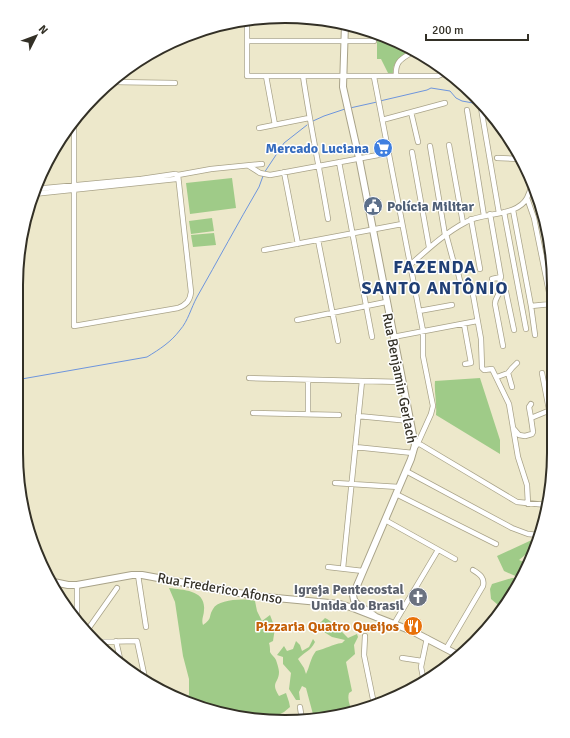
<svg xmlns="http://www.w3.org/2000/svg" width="570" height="738" viewBox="0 0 570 738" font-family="Signika,sans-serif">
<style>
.green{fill:#9fcb88}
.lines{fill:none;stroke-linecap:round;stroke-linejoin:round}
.stream{stroke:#6d95dd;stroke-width:1}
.minor-casing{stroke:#a9a389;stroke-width:6}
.major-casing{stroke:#a9a389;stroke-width:8}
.minor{stroke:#fff;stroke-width:4.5}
.major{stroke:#fff;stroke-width:6}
.labels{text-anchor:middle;stroke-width:3;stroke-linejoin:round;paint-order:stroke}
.shop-label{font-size:14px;font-weight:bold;fill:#366cbe;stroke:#fff;text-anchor:end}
.service-label{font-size:14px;font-weight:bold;fill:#4e5e75;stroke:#fff;text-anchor:start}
.street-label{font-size:14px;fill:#333026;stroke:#fff}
.worship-label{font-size:14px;font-weight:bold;fill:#5b616d;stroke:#fff;text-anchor:end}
.food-label{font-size:14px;font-weight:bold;fill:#c56008;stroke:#fff;text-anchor:end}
.district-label{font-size:18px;font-weight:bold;letter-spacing:1px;fill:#203f75;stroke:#fff}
.rim{fill:none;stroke:#333026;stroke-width:2}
</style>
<rect width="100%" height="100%" fill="#ede8cb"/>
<path class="green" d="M377 33 384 35 385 42H399L413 50C402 57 392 60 393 75H389L381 59H377Z
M232 178 236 208 190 214 186 183Z
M212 218 214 231 191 234 189 221Z
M214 233 216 245 193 247 191 235Z
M480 378 500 440V454L436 415C437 403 434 392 435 381Z
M536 538V546L519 560 529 564 509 602 503 609 491 599 490 589 492 584 512 578H520L504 571 497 556Z
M169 588C184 590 206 590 204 610 204 616 201 619 203 625 213 618 208 617 213 609 218 599 245 598 255 601L257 611 262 621 270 615 275 628 273 641 269 643C270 646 270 649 270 652 271 655 275 657 276 660 277 663 279 669 279 672 279 683 270 682 279 696L286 693 289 702 290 707 284 712 278 715 277 721 216 713 183 699 189 695V679L183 656 175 602Z
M325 618C331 620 343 633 348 638L357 634 358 637 354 645 355 654 346 662 352 691 349 693C347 700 350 706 353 713L314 718 306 688 302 686 299 692 300 700H296L289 689 291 673 283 664V657L277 655 284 646 287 651 293 649 296 641 300 645 302 651 309 647 313 639 315 642C310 652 305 651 298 659L304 668 306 674C310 666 310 659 316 651 326 649 332 644 342 643L345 640 332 637 324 632H318L314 629Z"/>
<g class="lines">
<path class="stream" d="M380 101 427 90 431 88 450 91 456 98 462 101 473 103
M350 108 377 102
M313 121 324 116 345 109
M264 173 284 143 307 125
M16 380 147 357C160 349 171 342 180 330 188 321 191 308 197 297 218 260 238 223 259 187L263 176"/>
<g class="minor-casing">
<path id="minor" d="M247 20V76H438L447 72
M247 41H374
M266 76 275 125
M303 76C310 124 320 171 328 219
M396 76C395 60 402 59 414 51
M374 77 423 331V356L433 406 431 414 417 445 415 447
M113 82 175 83
M480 102 499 213
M467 110 484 216
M411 112 418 142
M74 119V326L178 308C186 305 190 301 191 292L178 175
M382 120 445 103
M259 128 309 118
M449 145 463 223
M430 146 445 235
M412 152 429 247
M497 158 520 159
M339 162 372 337
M249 166 260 173 270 175 389 153
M284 172 298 244
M35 189 141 179 175 174 178 175 211 169 262 164
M33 194 176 179 178 175
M527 198 534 218 552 307
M513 210 531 306 535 335
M504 212 526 329
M490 214 501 277C498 283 501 284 500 290 499 296 495 298 495 304L503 346
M471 219 480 269
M446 234 453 260 456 264 460 281
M318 240 338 341
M264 250 402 224
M410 265C428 249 445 233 466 222 483 212 517 217 527 198 529 194 531 188 532 184
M492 279 501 277
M501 287 504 288 506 292 514 330
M472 289 481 339 482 368 484 370 492 369 493 371 509 404 518 457 527 485 528 504
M531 306 551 304
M419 311 452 305
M297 320 386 302
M464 324 471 363 465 364
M393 337 477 321
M508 373 512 387
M542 373 552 425
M497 377 508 373 512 368 517 363
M249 378 402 382
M531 404 529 407 531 418
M253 413 339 415
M308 414V380
M358 416 410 421
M513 428 519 435 525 436 532 434 533 432 531 418 548 411
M418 443 517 502 547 505
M355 447 413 453
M406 471 512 528 528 534 539 535
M335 483 399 487
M396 494 496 544
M385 520 455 559
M328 567 363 571
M343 568 362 381
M138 575 146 627
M77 619V585
M394 624 438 550
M86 632 117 588
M365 636 364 655 374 704
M116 641 121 663
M94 642 137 641 146 683
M446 649 483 586C485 577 479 574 473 570
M402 658 422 661
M424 682 421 667 427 638
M300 707 302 720"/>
</g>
<g class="major-casing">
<path id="major" d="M345 24 343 87 359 158 415 445 411 459 353 595 354 600 356 603 376 617
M49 581 68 585H77L132 575H142L255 596 340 604 353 608 412 631 460 656"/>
</g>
<use href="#minor" class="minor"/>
<use href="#major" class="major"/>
</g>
<defs>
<g id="supermarket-disc" transform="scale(1)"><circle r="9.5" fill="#3f7fe0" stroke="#fff"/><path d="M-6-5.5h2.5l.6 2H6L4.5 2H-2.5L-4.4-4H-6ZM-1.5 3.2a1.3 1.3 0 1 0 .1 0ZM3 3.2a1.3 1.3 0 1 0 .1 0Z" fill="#fff"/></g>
<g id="civic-disc" transform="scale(1)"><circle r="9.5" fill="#5c6f8a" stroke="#fff"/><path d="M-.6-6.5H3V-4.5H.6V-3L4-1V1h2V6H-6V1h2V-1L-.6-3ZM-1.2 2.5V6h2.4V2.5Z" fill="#fff"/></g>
<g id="church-disc" transform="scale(1)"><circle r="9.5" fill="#6b7280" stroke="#fff"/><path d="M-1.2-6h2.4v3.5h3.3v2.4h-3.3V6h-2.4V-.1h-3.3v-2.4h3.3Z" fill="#fff"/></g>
<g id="restaurant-disc" transform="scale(1)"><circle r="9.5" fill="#e8710a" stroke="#fff"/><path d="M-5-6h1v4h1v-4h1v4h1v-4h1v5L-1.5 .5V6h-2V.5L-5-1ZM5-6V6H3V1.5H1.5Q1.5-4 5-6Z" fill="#fff"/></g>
</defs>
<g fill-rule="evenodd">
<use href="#supermarket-disc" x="383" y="148"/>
<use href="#civic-disc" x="373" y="206"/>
<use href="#church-disc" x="418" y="597"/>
<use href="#restaurant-disc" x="413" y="626"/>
</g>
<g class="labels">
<g class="shop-label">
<text x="369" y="153">Mercado Luciana</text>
</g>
<g class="service-label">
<text x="387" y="211">Polícia Militar</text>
</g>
<g class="street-label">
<text transform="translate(400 378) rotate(79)" y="5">Rua Benjamin Gerlach</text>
<text transform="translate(220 588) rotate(10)" y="5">Rua Frederico Afonso</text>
</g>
<g class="worship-label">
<text x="404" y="594">Igreja Pentecostal<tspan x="404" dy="16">Unida do Brasil</tspan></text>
</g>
<g class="food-label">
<text x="399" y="631">Pizzaria Quatro Queijos</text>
</g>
<g class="district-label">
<text x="435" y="273">FAZENDA<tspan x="435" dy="21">SANTO ANTÔNIO</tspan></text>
</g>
</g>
<path d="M0 0H570V738H0ZM285 23H285A262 262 0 0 1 547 285V453A262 262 0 0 1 285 715H285A262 262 0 0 1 23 453V285A262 262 0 0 1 285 23Z" fill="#fff" fill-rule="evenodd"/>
<path class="rim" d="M285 23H285A262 262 0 0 1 547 285V453A262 262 0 0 1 285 715H285A262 262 0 0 1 23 453V285A262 262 0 0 1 285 23Z"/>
<g transform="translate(36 36) rotate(48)" stroke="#ffffff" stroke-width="3" paint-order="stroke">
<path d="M0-3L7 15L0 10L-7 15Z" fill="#333026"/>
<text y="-6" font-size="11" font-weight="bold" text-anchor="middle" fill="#333026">N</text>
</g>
<path d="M426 34v6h102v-6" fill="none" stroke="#333026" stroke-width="2"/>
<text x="432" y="34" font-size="12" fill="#333026" stroke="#ffffff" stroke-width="3" paint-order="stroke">200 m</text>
</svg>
